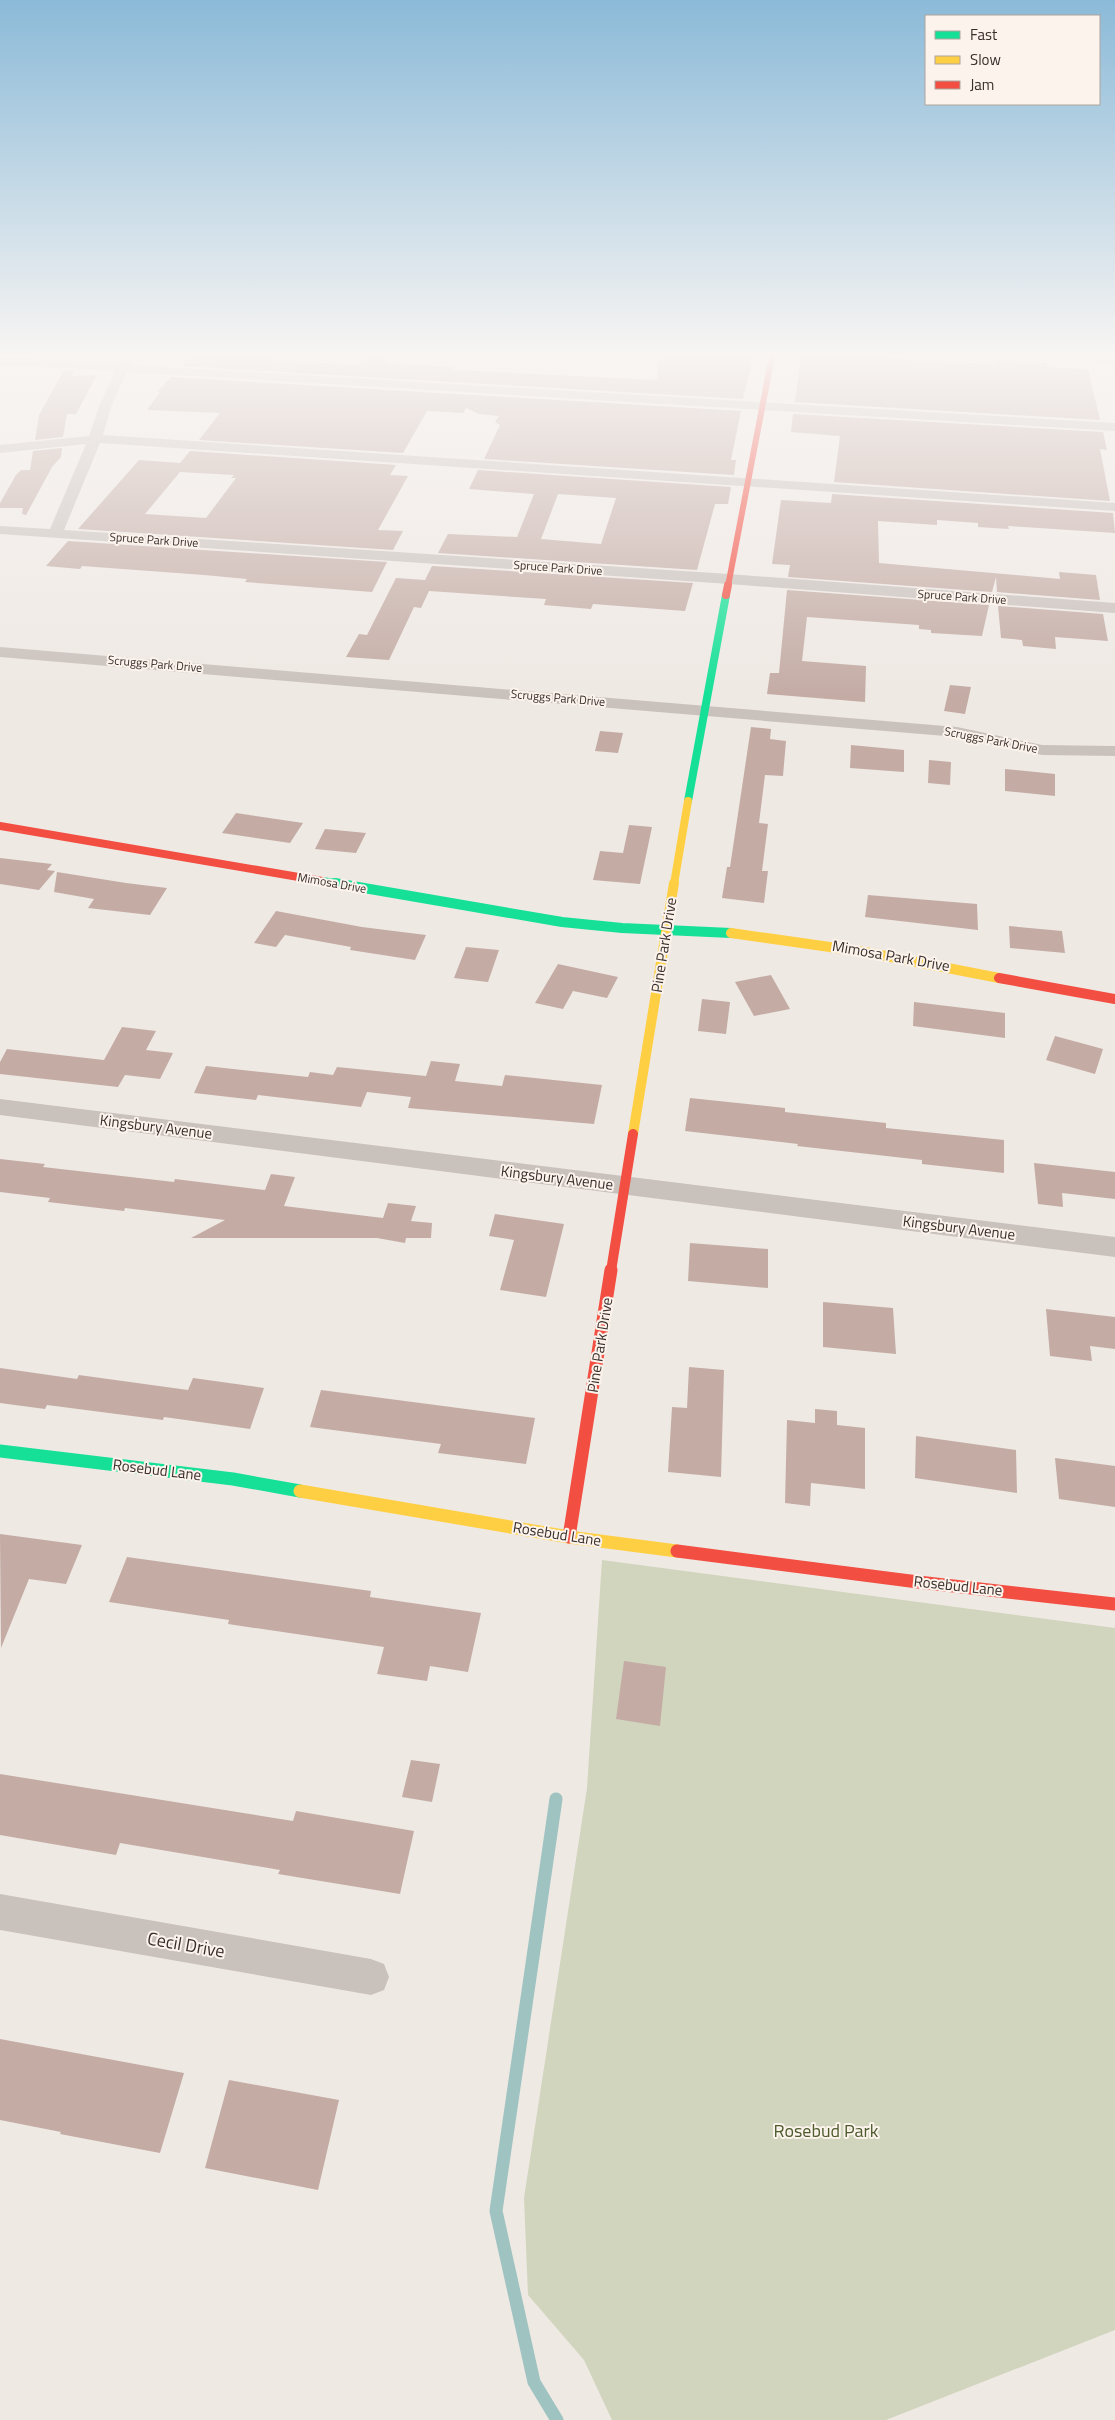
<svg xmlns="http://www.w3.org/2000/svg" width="1115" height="2420" viewBox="0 0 1115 2420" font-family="'Titillium Web',sans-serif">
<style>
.green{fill:#d1d5be}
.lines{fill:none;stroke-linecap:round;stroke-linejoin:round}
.stream{stroke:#9fc3c1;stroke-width:13}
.building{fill:#c4aca5;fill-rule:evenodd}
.street{fill:#c9c1bc;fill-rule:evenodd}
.fast-far2{stroke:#16e098;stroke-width:8}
.fast-far1{stroke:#16e098;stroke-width:10}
.fast{stroke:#16e098;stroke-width:13}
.slow-far2{stroke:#ffcf43;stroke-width:8}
.slow-far1{stroke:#ffcf43;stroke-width:10}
.slow{stroke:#ffcf43;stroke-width:13}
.jam-far3{stroke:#f24e42;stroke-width:6}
.jam-far2{stroke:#f24e42;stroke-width:8}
.jam-far1{stroke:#f24e42;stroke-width:10}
.jam{stroke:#f24e42;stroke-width:13}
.labels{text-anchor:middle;stroke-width:4;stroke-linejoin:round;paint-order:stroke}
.far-street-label{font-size:12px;fill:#3a2e2a;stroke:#fbf3ec}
.street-label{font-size:15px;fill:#3a2e2a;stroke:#fbf3ec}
.near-street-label{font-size:18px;fill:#3a2e2a;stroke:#fbf3ec}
.near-park-label{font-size:18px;fill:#4c5a2c;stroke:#fbf3ec}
</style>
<rect width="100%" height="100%" fill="#efe9e4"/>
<path class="green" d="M602 1560 1115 1628V2330L886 2420H612L584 2360 528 2295 524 2198 587 1788Z"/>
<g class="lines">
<path class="stream" d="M556 1799 496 2211 534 2382 557 2420"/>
</g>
<path class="building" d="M190 356H275L272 360 356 365 360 364 365 356H390L385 363 453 367 452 370 657 380 658 356H753L743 399 181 366Z
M801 356H888V358L909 360 995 364V360L1047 363V367L1088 369 1100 420 795 402Z
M64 370 73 371 72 378 73 376 97 375 76 414H67L63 437 35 440 39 415Z
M171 377 741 411 731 460H736L734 475 484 459 500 425 495 422 499 416 479 414 466 408 463 413 427 411 403 453 199 440 220 413 147 410 160 392H157Z
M793 414 1103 432 1107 450 1100 449 1110 501 834 482 840 436 791 432Z
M62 448 61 457 52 467 26 515 22 514 23 508H0V503L16 475 21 470H30L33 451Z
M190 451 396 465 390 475 408 476 378 530 403 531 393 550 78 529 139 460 180 463ZM180 472 234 475 231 478H236L206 518 145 514Z
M478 470 731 487 728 504H715L697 570 438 553 448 534 517 537 534 494 469 489ZM558 494 616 498 601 544 541 539Z
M832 494 1113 513 1115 533 1008 526 1009 529 978 527V523L937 520V525L878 521 879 563 1060 579 1059 572 1096 575 1100 600 997 592 996 577 992 592 788 577 790 565 772 564 781 500 831 503Z
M68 541 387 562 372 592 245 582 247 579 204 575 82 566 80 569 46 566Z
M432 566 693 583 685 611 593 604 591 609 544 605 546 599 429 591 421 608 414 607 389 660 346 657 359 634 367 635 396 578 425 580Z
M787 590 989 605 982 636 931 633V630L919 629V625L807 617 802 661 866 666 865 702 767 694 770 673H779Z
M998 606 1103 614 1108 641 1055 637 1056 649 1023 646 1022 640 1001 638Z
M950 685 971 687 965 714 944 711Z
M751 727 771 729 770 739 786 741 783 776 765 775 759 823 768 824 762 871H768L764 903 722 898 727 867H730Z
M600 731 623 733 618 753 595 751Z
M851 745 904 750V772L850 768Z
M929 760 951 762 950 785 928 783Z
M1005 769 1055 774V796L1005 791Z
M236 813 303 823 290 843 222 833Z
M629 825 652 827 640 884 593 880 600 851 623 853Z
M325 829 366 833 356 853 315 849Z
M0 858 52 864 47 870 55 871 39 890 0 884Z
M57 872 126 883 167 888 150 915 88 908 94 899 54 892Z
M868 895 977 904 978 930 865 917Z
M276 911 362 927 426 935 415 960 350 950 351 947 285 935 276 947 254 943Z
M1009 926 1062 931 1065 953 1010 948Z
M466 947 499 950 488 982 454 978Z
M558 964 618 977 607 998 573 991 563 1009 535 1003Z
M771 975 790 1009 754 1016 735 982Z
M702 999 730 1002 726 1034 698 1031Z
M914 1002 1005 1013V1038L913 1026Z
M122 1027 156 1031 146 1050 173 1053 160 1079 125 1075 118 1087 0 1074V1062L7 1049 104 1060Z
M1055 1036 1103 1049 1095 1074 1046 1060Z
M431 1061 460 1064 455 1081 502 1086 505 1075 602 1085 594 1124 408 1108 411 1097 367 1092 361 1107 258 1095 256 1100 194 1093 206 1066 308 1077 310 1072 333 1075 337 1067 426 1076Z
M690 1098 785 1108V1112L886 1123V1128L1004 1140V1173L922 1164V1160L797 1146 798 1144 685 1131Z
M0 1159 45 1164 43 1167 174 1182 175 1179 265 1190 271 1174 295 1177 284 1206 383 1218 388 1203 416 1206 411 1221 432 1223 431 1238H406L405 1243 377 1238H191L225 1220 125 1208 124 1211 48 1202 50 1198 0 1192Z
M1034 1163 1115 1172V1199L1062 1193 1063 1207 1038 1204Z
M495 1214 564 1224 546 1297 500 1290 514 1240 489 1236Z
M690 1243 768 1249V1288L688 1281Z
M823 1302 893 1308 896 1354 823 1347Z
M1046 1309 1115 1317V1349L1090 1346 1092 1361 1050 1356Z
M689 1367 724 1370 721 1477 668 1472 672 1407 687 1408Z
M0 1368 77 1379 79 1375 188 1390 193 1378 264 1388 250 1429 164 1417 163 1420 47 1405 45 1409 0 1403Z
M321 1390 535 1418 526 1464 438 1453 441 1444 310 1427Z
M815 1409 837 1411V1425L865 1428V1489L811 1483 810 1506 785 1503 787 1420 815 1423Z
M916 1436 1016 1450 1017 1493 915 1478Z
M1055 1458 1115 1466V1507L1059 1499Z
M0 1534 82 1545 66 1584 29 1579 1 1648Z
M127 1557 371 1591 370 1597 481 1613 468 1672 430 1666 427 1681 377 1674 384 1647 228 1624 229 1620 109 1602Z
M624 1661 666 1667 660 1726 616 1719Z
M411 1760 440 1764 432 1802 402 1797Z
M0 1774 293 1821 296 1811 414 1831 400 1894 278 1874 280 1870 120 1843 116 1855 0 1835Z
M0 2039 184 2073 160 2153 60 2134 61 2132 0 2120Z
M229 2080 339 2100 318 2190 205 2168Z"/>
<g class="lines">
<path class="street" d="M122 356H134L130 365 1115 423V431L127 372 112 404 103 435 1115 503V511L100 443 64 530 729 574 1115 603V613L729 584 0 534V526L50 529 86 444 0 453V445L89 436 100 404 115 371 0 365V357L118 364Z
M1030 356H1115V364L1036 360Z
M0 647 957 727 1042 745 1115 746V756L1042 755 957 737 0 657Z
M0 1099 1115 1237V1257L0 1115Z
M0 1894 371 1959 384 1964 389 1977 384 1990 371 1995 0 1930Z"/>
<path class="fast-far2" d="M688 801 726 595
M322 881 342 884"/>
<path class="fast-far1" d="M335 883 562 922 622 928 731 933"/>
<path class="fast" d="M0 1451 233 1479 300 1491"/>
<path class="slow-far2" d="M674 884 688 801"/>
<path class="slow-far1" d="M731 933 865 952 999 978
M633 1134 674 883"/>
<path class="slow" d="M300 1491 569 1537 677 1551"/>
<path class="jam-far3" d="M728 586 772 356"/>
<path class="jam-far2" d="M726 595 728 585
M0 826 322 881"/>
<path class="jam-far1" d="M999 978 1115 999
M611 1271 633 1134"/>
<path class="jam" d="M569 1537 611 1270
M677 1551 918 1582 1115 1604"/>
</g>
<linearGradient id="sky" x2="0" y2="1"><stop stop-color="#8bbad8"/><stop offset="0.51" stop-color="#f8f5f3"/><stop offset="1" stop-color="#f8f5f3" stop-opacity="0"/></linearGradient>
<rect width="1115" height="695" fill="url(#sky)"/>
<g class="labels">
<g class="far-street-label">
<text transform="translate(154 540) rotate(4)" y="4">Spruce Park Drive</text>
<text transform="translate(558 568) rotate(4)" y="4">Spruce Park Drive</text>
<text transform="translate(962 597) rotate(4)" y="4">Spruce Park Drive</text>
<text transform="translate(155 664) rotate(5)" y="4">Scruggs Park Drive</text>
<text transform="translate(558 698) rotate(5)" y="4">Scruggs Park Drive</text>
<text transform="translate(991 740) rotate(11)" y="4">Scruggs Park Drive</text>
<text transform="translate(332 883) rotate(10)" y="4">Mimosa Drive</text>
</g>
<g class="street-label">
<text transform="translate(664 945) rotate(-81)" y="5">Pine Park Drive</text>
<text transform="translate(891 956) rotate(10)" y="5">Mimosa Park Drive</text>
<text transform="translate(156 1127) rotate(7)" y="5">Kingsbury Avenue</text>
<text transform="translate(557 1178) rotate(7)" y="5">Kingsbury Avenue</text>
<text transform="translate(959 1228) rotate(7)" y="5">Kingsbury Avenue</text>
<text transform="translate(600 1345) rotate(-81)" y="5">Pine Park Drive</text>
<text transform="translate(157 1470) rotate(7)" y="5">Rosebud Lane</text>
<text transform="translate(557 1534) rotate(9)" y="5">Rosebud Lane</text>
<text transform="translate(958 1586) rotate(6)" y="5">Rosebud Lane</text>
</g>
<g class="near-street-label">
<text transform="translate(186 1945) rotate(10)" y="6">Cecil Drive</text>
</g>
<g class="near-park-label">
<text x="826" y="2137">Rosebud Park</text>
</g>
</g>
<rect x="925" y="15" width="175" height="90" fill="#fbf3ec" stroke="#aea49e"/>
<rect x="935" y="31" width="25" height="8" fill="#16e098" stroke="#aea49e"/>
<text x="970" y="40" font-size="15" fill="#3a2e2a">Fast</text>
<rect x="935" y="56" width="25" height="8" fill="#ffcf43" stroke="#aea49e"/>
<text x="970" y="65" font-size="15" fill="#3a2e2a">Slow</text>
<rect x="935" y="81" width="25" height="8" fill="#f24e42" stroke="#aea49e"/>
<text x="970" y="90" font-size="15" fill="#3a2e2a">Jam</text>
</svg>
